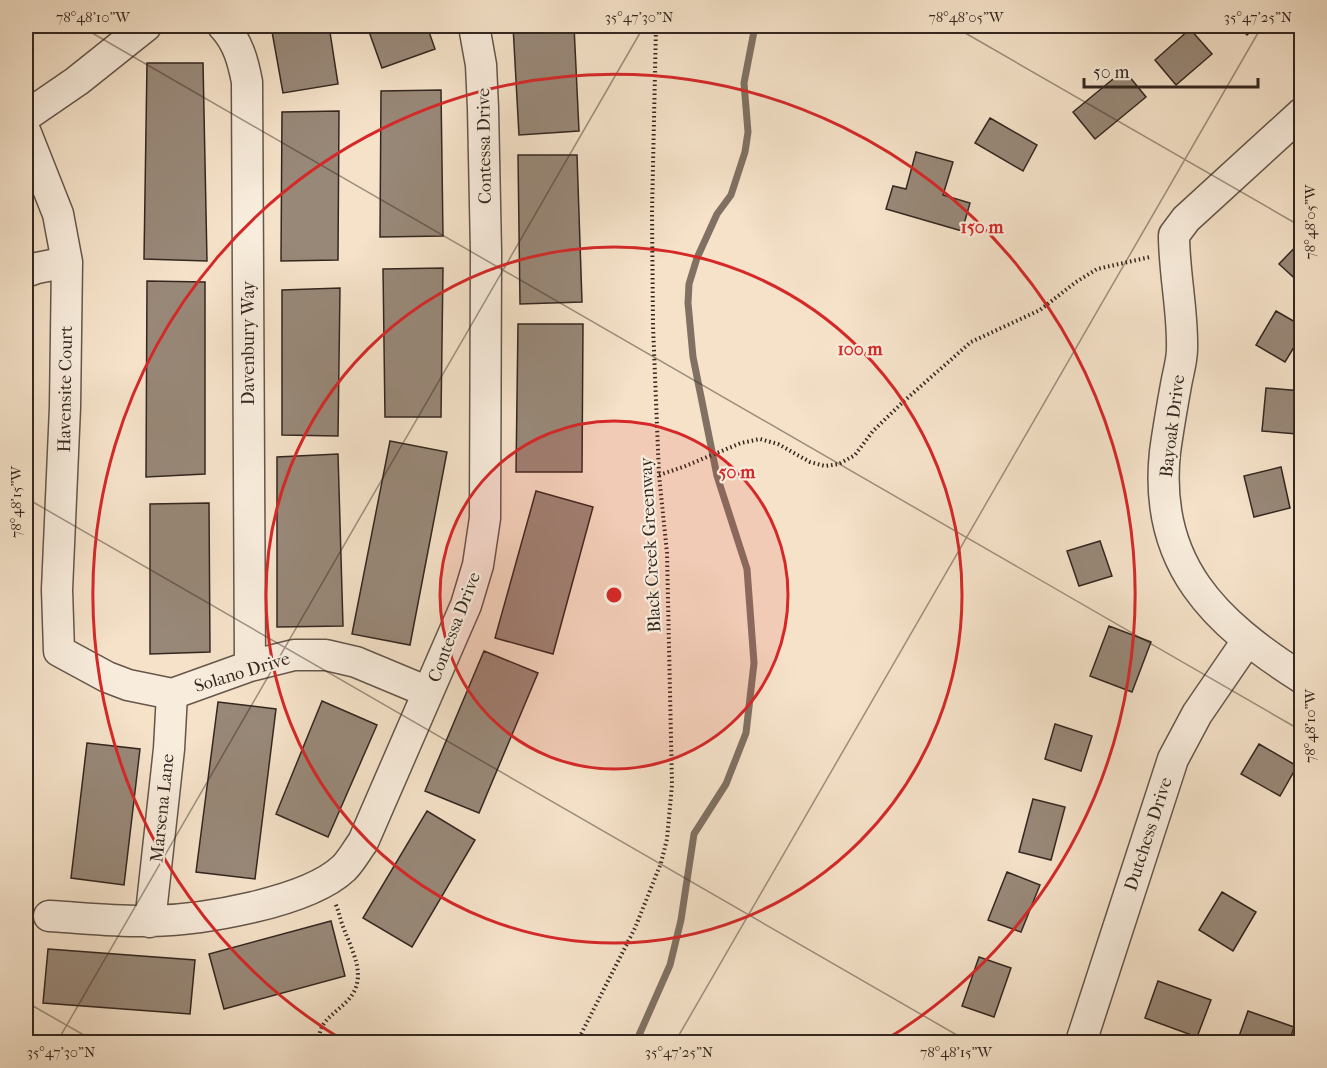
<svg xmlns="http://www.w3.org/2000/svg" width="1327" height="1068" viewBox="0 0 1327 1068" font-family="'IM FELL French Canon',serif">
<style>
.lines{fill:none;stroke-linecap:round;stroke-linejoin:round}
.stream{stroke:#807163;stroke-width:7}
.building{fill:#988878;stroke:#342720;stroke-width:1.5}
.minor-casing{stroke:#64564a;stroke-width:33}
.path{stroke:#342720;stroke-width:4;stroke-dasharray:1.5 3;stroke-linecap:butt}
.minor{stroke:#f8ecdc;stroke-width:30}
.ticks{fill:none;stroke:#342720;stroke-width:1.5;stroke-opacity:0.45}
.ring{fill:none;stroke:#d62828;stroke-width:3}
.labels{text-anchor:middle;stroke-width:4.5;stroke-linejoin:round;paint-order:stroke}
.street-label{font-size:18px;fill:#342720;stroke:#f8ecdc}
.centre{fill:#d62828;stroke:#f8ecdc;stroke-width:3}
.ring-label{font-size:18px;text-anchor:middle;font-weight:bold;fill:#d62828;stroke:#f8ecdc;stroke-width:4.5;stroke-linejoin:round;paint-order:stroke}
.neatline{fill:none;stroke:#342720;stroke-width:2}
.ticks-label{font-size:15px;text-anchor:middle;fill:#342720}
</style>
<rect width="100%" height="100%" fill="#f5e2c9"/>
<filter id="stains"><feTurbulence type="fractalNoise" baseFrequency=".00333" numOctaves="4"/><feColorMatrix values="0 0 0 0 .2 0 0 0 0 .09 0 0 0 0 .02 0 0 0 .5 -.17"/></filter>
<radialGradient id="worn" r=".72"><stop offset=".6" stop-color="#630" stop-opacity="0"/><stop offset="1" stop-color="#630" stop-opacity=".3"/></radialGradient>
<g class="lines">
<path class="stream" d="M636 1042 670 965 681 920 694 834 726 784 746 733 754 663 747 569 717 476 693 357 688 303 689 284 697 258 717 214 731 195 745 152 748 132 744 83 755 26"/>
</g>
<path class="building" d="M271 26H329L338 84 283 93Z
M367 26H427L435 49 382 68Z
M513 26H574L579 131 519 135Z
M1239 26H1257L1247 35Z
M1190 29 1212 54 1176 85 1155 60Z
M147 63H203L207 261 144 259Z
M1124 70 1146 97 1095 139 1073 112Z
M441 90 443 236 380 237 381 91Z
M339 111 338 260 281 261 282 112Z
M990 118 1037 145 1023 171 975 143Z
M916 152 953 162 943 195 970 203 962 231 886 209 893 186 906 189Z
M518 155H577L582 302 520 304Z
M1302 240V285L1279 264Z
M443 268 441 417H385L383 269Z
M147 281 205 282V474L146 477Z
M340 288 338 436 282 435V290Z
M1276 311 1302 326V334L1285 362 1256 345Z
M518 324H583L582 472H516Z
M1266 388 1302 391 1297 434 1262 431Z
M390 441 447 452 410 645 352 634Z
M338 454 343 626 277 627V457Z
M1281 467 1290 508 1254 517 1244 476Z
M536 491 593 507 553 654 495 638Z
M209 503 210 652 150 654V504Z
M1100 541 1112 576 1079 586 1067 551Z
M1109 626 1151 642 1132 692 1090 676Z
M484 651 538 673 479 813 425 791Z
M322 701 377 725 328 837 276 814Z
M218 702 276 709 255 879 196 872Z
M1055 724 1092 736 1081 771 1045 759Z
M87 743 140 749 124 885 71 878Z
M1259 744 1297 766 1280 796 1241 774Z
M1033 799 1065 807 1051 860 1019 852Z
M427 811 475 840 412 947 363 918Z
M1007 872 1040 885 1021 932 988 920Z
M1222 892 1256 912 1233 951 1199 930Z
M331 921 345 976 224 1009 209 954Z
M48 949 195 960 190 1014 43 1003Z
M979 957 1011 968 994 1017 962 1006Z
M1158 981 1211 1000 1197 1037 1145 1018Z
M1248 1011 1294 1027 1289 1042H1237Z
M944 1038 957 1042H942Z"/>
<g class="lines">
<g class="minor-casing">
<path id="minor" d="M223 26C238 42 243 61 247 82L250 666
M1302 113 1186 219 1174 235C1174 273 1183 311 1182 349 1182 361 1178 373 1176 385 1172 407 1168 430 1165 452 1153 564 1215 623 1302 678
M26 116 77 81 146 26
M26 133 58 214 67 262 65 407 57 590 59 651 107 677 128 685 172 694 250 666 294 655H326L356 662 428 692
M26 272 37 268 67 262
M49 916C83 918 117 922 151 921 201 920 307 903 344 868 351 861 357 850 363 842L466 605 478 565 485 518 486 252 483 108 481 65 474 26
M150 922 169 749 172 694
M1081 1042 1173 759 1197 714 1247 641"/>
</g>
<path class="path" d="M659 475 683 467 741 443 760 439 778 444 810 462 825 466 839 464 855 455 873 431 904 401 971 342 1040 310 1076 282 1097 269 1150 257
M319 1042C318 1020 336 1014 349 999 368 977 352 951 344 929 340 920 339 911 335 903
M577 1042 635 928 661 863 667 839 672 785 667 553 659 475 653 326 652 212 656 26"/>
<use href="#minor" class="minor"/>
</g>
<path class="ticks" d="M80 26 1302 731M953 26 1302 227M26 498 969 1042M26 1002 96 1042M57 1042 644 26M675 1042 1262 26M1294 1042 1302 1029"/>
<circle cx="614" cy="595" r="174" fill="#d62828" fill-opacity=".12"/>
<g class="ring">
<circle cx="614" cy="595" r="174"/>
<circle cx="614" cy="595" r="348"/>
<path d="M346 1042A521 521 0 1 1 882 1042"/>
</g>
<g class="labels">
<g class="street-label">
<text transform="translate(484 146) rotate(-91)" y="6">Contessa Drive</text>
<text transform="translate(248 343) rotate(-90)" y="6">Davenbury Way</text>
<text transform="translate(65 389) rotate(-89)" y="6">Havensite Court</text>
<text transform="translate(1172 426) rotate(-83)" y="6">Bayoak Drive</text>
<text transform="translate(650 545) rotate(-93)" y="6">Black Creek Greenway</text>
<text transform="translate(454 627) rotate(-69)" y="6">Contessa Drive</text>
<text transform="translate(242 672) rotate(-17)" y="6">Solano Drive</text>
<text transform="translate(162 808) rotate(-84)" y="6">Marsena Lane</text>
<text transform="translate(1148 834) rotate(-72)" y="6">Dutchess Drive</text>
</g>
</g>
<circle cx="614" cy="595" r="9" class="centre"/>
<g class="ring-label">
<text x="982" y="233">150 m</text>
<text x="860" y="355">100 m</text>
<text x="737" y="478">50 m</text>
</g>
<rect width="1327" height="1068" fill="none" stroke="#f5e2c9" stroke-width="66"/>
<path d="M1084 78v9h174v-9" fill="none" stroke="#342720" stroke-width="3"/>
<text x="1093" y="78" font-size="18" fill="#342720" stroke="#f8ecdc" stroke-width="4.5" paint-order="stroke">50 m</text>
<rect x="33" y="33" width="1261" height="1002" class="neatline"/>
<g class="ticks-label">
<text x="93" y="22">78°48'10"W</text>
<text x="639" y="22">35°47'30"N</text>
<text x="966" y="22">78°48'05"W</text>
<text x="1258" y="22">35°47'25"N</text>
<text transform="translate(1310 222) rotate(-90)" y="5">78°48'05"W</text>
<text transform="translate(16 502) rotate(-90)" y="5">78°48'15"W</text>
<text transform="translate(1310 726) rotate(-90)" y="5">78°48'10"W</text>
<text x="61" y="1057">35°47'30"N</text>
<text x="679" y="1057">35°47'25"N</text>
<text x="956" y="1057">78°48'15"W</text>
</g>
<rect width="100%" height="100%" filter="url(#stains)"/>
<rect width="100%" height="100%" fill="url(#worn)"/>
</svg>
